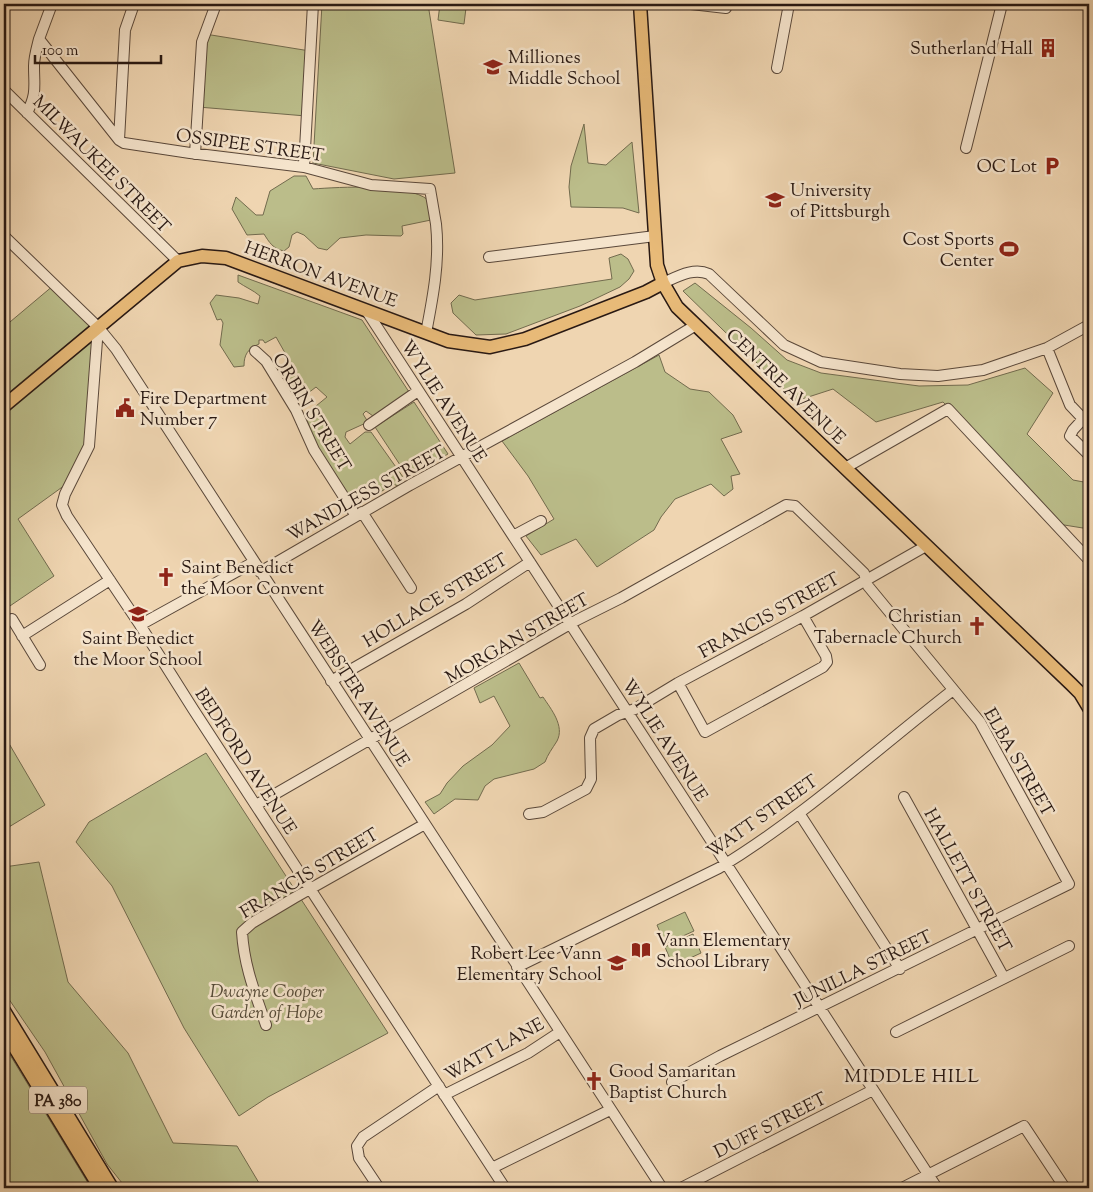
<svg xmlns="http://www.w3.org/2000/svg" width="1093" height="1192" viewBox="0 0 1093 1192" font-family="'Sorts Mill Goudy',serif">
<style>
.green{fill:#bbbd8a;stroke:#726b4e}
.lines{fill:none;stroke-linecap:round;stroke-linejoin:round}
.minor-casing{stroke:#5a483a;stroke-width:12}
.major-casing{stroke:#291913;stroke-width:15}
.minor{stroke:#f5e4cc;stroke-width:10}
.major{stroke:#e8ba78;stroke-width:12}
.labels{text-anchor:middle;stroke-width:5;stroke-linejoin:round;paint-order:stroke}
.shield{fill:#f5e4cc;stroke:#66564a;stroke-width:1}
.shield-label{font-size:16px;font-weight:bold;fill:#291913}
.poi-label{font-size:18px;fill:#291913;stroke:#f5e4cc;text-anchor:start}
.street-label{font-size:18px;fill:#291913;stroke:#f5e4cc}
.park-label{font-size:18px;font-style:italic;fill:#554a37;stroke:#f5e4cc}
.neighbourhood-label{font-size:19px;letter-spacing:1px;fill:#291913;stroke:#f5e4cc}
</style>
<rect width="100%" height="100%" fill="#efd5b1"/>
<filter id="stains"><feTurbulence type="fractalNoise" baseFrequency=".004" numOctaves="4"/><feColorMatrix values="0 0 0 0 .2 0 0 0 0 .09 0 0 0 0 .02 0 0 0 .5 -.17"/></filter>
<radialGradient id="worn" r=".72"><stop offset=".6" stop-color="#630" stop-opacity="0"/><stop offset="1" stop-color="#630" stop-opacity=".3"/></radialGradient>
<path class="green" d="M322 4H428L455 173 394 179 313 163Z
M440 4 466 8 464 24 438 20Z
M205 34 310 51 306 116 198 107Z
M584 124 588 163 606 165 632 142 639 213 623 208 571 207 569 187 571 166Z
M294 176H306L313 189C340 187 408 183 428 200L431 220 402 226 403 234 401 236 366 235 340 238 327 250 318 248 304 235 297 232 292 235 289 247 284 251C273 249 269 242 264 234L247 235 232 209 236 197 256 215H263L270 191Z
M621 254 628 259 634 271 629 279 620 287 580 306 506 334 476 335 453 313 451 303 459 295 475 300 612 279 609 258Z
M238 275 362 320 409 392 373 416 366 411 363 414 368 422 346 432 345 437 350 444 365 432H371L403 477V482L397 486 394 484 356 506 319 450 314 439 305 415 327 397 316 387 303 397 299 398 283 373 293 367 276 337 265 343 263 340H259V344C248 349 244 354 244 366L234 367 220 345 223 323 221 319 217 320 210 303 216 295 239 298 258 304 260 296C253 290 245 287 238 282Z
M695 283 751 328 787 360 821 373 919 386 968 385 1025 368 1053 393 1027 434 1073 480 1089 483V529L1058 524 1010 469 943 402 876 422 833 389 796 401 683 291Z
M54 285 98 327 92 432 72 480 18 519 54 576 4 610V327Z
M659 355 665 372 690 389 709 392 733 415 742 432 721 439 740 474 731 476 733 489 724 496 711 484 675 499 661 517 654 530 597 567 576 539 541 555 526 536 554 519 528 476 502 441Z
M414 402 448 454 408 477 375 427Z
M519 663 540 698 543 697C551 709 565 726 557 741 552 749 548 754 545 762L534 769 494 779 485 786 478 800 455 799 434 814 425 802 440 794 447 783 463 766 492 745 510 726 494 696 480 703 474 688Z
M4 735 45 805 4 830Z
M206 753 388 1033 268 1097 239 1116 184 1028 112 886 76 842 89 822Z
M39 862 68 982 128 1053 173 1143 237 1146 262 1188H126L107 1164 45 1052 4 992V867Z
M685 912 694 931 665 944 657 925Z
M693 934 701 953 673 966 665 947Z
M4 1045 91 1188H4Z"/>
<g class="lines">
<g class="minor-casing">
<path id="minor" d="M52 4 39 39 119 140 124 143 190 153 304 167 371 185 430 189C432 201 434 212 436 224 440 261 433 297 426 333
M691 4 726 8
M777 68 789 4
M4 90 178 261
M27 113C37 93 34 87 34 66 34 57 37 47 39 39
M119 140 125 30 134 4
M966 148 1002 4
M195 154 202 42 216 4
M304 167 313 4
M4 236 98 327 116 349 662 1188
M489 257 655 236
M663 283C677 277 693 267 709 274L784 345 821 362 900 374 938 376 983 370 1047 348 1089 325
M366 310 937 1188
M98 327 89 446 65 494 62 505 67 516 140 625 193 709 505 1188
M1047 348 1070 405 1089 425
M255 351 266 361 296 410 314 450 356 516
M1083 419 1073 430 1070 436 1089 455
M369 425 418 391
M845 468 948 409 1089 560
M362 512 411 588
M513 536 541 521
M260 572 410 485 635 362 696 325
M12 619 40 665
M140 625 254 562
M22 636 110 580
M331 681 466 604 530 562
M678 683 705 732 823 667 827 662 826 656 803 616
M904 797 1004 978
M256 805 577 620 621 598 786 505 795 506 864 573 868 586 980 722 1069 884 720 1056 672 1082
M799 813 900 969
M529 814 543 812 586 789 591 779 590 738 594 729 618 715 635 709 678 683 803 616 926 546
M517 967 719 868C803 817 876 750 953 690
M266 1025C255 993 244 966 242 932L252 923 294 898 425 824
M896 1032 1069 946
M444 1095 528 1053 560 1032
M492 1168 610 1110
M379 1188 359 1158 357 1146 363 1137 439 1086
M681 1188 873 1090
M902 1188 1024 1126 1065 1188"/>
</g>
<g class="major-casing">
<path id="major" d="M640 4 657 265 663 283 677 307 1071 684 1080 693 1089 708
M4 406 178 261 202 256 226 258 448 341 490 347 525 339 646 292 663 283
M4 1011 112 1188
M4 1030 100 1188"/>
</g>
<use href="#minor" class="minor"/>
<use href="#major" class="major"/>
</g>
<defs>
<g id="building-bare" transform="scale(1.5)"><path d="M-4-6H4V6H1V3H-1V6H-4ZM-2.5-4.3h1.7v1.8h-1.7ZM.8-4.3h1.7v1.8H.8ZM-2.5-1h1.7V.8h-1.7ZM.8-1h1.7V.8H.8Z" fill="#8f2418" stroke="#f5e4cc" stroke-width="2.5" paint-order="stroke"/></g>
<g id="school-bare" transform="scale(1.5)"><path d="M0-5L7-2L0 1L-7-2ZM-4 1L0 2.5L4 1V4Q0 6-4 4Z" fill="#8f2418" stroke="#f5e4cc" stroke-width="2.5" paint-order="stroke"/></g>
<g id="parking-bare" transform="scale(1.5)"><path d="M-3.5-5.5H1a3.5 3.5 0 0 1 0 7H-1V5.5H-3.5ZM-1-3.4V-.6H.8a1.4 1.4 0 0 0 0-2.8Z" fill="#8f2418" stroke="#f5e4cc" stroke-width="2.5" paint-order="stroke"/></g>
<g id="university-bare" transform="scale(1.5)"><path d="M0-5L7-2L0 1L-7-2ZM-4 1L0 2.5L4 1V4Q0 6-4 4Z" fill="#8f2418" stroke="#f5e4cc" stroke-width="2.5" paint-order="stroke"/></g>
<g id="stadium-bare" transform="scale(1.5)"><path d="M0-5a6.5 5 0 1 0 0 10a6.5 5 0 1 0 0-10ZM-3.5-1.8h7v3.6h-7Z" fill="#8f2418" stroke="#f5e4cc" stroke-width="2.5" paint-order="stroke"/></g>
<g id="civic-bare" transform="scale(1.5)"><path d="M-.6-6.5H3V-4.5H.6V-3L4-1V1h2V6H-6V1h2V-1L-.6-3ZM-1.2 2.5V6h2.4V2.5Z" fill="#8f2418" stroke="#f5e4cc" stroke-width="2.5" paint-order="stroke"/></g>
<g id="church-bare" transform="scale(1.5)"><path d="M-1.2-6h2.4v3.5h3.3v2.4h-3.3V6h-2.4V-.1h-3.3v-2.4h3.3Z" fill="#8f2418" stroke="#f5e4cc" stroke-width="2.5" paint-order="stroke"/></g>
<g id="library-bare" transform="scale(1.5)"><path d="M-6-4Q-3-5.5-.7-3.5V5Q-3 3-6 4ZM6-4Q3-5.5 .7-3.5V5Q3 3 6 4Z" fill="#8f2418" stroke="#f5e4cc" stroke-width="2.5" paint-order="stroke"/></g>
</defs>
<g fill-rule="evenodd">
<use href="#building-bare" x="1048" y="48"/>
<use href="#school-bare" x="493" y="67"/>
<use href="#parking-bare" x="1052" y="166"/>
<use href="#university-bare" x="775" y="200"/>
<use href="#stadium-bare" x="1009" y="249"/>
<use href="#civic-bare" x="125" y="408"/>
<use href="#church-bare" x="166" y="577"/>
<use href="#school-bare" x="138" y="614"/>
<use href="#church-bare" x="977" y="626"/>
<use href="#library-bare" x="641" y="950"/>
<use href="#school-bare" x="617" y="963"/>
<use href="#church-bare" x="594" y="1081"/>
</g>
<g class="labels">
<rect class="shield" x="29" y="1086.5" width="58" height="27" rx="4"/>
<g class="shield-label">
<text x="58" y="1106">PA 380</text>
</g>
<g class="poi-label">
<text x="1033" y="54" text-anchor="end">Sutherland Hall</text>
<text x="508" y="63">Milliones<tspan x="508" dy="21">Middle School</tspan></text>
<text x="1037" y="172" text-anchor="end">OC Lot</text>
<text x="790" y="196">University<tspan x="790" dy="21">of Pittsburgh</tspan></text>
<text x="994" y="245" text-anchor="end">Cost Sports<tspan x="994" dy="21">Center</tspan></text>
<text x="140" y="404">Fire Department<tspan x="140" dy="21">Number 7</tspan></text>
<text x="181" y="573">Saint Benedict<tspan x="181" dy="21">the Moor Convent</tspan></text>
<text x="962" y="622" text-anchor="end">Christian<tspan x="962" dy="21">Tabernacle Church</tspan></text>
<text x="138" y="644" text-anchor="middle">Saint Benedict<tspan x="138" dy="21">the Moor School</tspan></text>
<text x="656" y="946">Vann Elementary<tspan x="656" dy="21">School Library</tspan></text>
<text x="602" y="959" text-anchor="end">Robert Lee Vann<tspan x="602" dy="21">Elementary School</tspan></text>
<text x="609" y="1077">Good Samaritan<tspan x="609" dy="21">Baptist Church</tspan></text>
</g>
<g class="street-label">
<text transform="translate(250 145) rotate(8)" y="6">OSSIPEE STREET</text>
<text transform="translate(102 164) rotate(45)" y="6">MILWAUKEE STREET</text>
<text transform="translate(321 274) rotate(20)" y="6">HERRON AVENUE</text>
<text transform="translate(786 386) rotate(44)" y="6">CENTRE AVENUE</text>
<text transform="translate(444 401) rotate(57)" y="6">WYLIE AVENUE</text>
<text transform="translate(312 412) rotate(59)" y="6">ORBIN STREET</text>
<text transform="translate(366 493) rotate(-29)" y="6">WANDLESS STREET</text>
<text transform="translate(435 600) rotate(-31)" y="6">HOLLACE STREET</text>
<text transform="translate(769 615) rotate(-29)" y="6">FRANCIS STREET</text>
<text transform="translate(517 638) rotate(-30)" y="6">MORGAN STREET</text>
<text transform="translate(359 693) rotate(57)" y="6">WEBSTER AVENUE</text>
<text transform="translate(665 740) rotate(57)" y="6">WYLIE AVENUE</text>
<text transform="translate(246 761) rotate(57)" y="6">BEDFORD AVENUE</text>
<text transform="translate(1019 762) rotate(60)" y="6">ELBA STREET</text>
<text transform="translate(762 816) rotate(-35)" y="6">WATT STREET</text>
<text transform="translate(309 873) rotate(-31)" y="6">FRANCIS STREET</text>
<text transform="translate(968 880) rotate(61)" y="6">HALLETT STREET</text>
<text transform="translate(863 968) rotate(-26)" y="6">JUNILLA STREET</text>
<text transform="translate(494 1049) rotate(-29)" y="6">WATT LANE</text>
<text transform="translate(770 1125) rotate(-27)" y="6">DUFF STREET</text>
</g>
<g class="park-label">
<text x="267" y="997">Dwayne Cooper<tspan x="267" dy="21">Garden of Hope</tspan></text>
</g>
<g class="neighbourhood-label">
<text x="912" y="1082">MIDDLE HILL</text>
</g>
</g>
<rect width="1093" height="1192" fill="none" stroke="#efd5b1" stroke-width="20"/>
<rect x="5" y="5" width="1083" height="1182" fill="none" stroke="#291913" stroke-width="2.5"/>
<rect x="10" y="10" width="1073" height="1172" fill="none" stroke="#291913"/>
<path d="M35 55v8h126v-8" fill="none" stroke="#291913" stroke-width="2.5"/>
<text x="42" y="55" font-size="15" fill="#291913" stroke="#f5e4cc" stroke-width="4" paint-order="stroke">100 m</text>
<rect width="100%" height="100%" filter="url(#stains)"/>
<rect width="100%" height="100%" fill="url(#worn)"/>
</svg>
